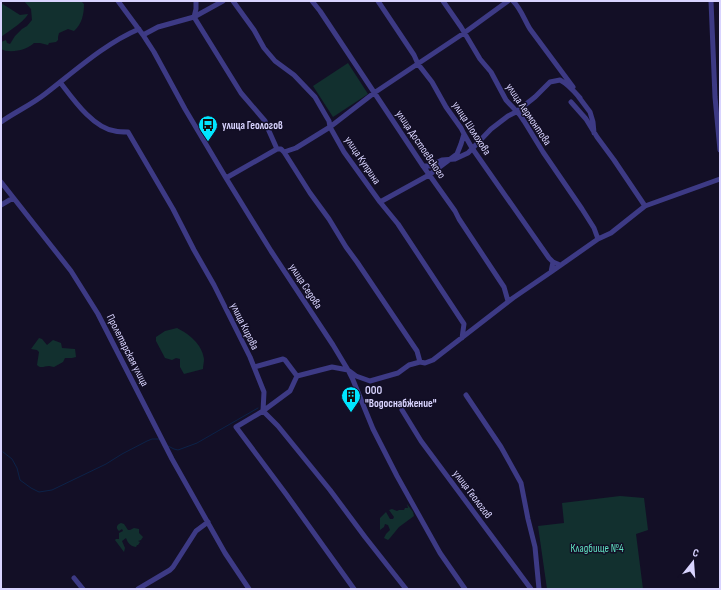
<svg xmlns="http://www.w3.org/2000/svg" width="721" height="590" viewBox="0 0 721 590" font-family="'Sofia Sans Condensed',sans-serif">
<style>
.green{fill:#12302f}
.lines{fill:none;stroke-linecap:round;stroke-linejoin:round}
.stream{stroke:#0c2248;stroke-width:1}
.minor{stroke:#3d3a85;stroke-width:5}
.labels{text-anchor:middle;stroke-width:3;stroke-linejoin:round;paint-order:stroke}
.street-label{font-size:11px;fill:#d9d4ff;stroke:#130f26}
.poi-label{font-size:11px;font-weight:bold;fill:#d9d4ff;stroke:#130f26;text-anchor:start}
.park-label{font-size:11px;fill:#5fe0c0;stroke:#130f26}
</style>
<rect width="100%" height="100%" fill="#130f26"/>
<path class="green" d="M24 1H81L84 4C84 14 82 24 74 31L68 29 59 33 58 37V40L56 42 49 43 48 45 40 43H34C27 50 10 54 1 49V42L6 40 7 43 10 44 15 36 22 29 27 26 32 20 31 9Z
M1 3 20 15 28 14C25 21 8 32 1 37Z
M348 63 368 94 333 117 313 86Z
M177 328C189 334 202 344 204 359 204 362 203 366 203 369L184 374 180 367V359L176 358 172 360 165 358 156 341V337L165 331Z
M39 338 42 339 47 345 53 340 61 343 62 348 75 349 76 357 72 358H65L63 362 54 367C52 367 51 366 49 366 44 366 41 369 37 365L39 352 37 350 31 349Z
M620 496 644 498 648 530 636 534 643 589H547L538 526 564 523 562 503Z
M407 504 413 512 414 516 399 527 390 538 388 540 384 538 386 534 390 530 388 525 385 524 384 527 380 530V518L386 512 390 519H393L394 517 389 510 392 509 397 511 399 510H404L405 508H408Z
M121 523 124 524 128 530H130L134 528 139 529V533L143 537 141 540 138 541 140 542 138 545H137L136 547C130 546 128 543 126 538L122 541 125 548 124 552 115 540 116 539H119V533L123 531 122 529 119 531C115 528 117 524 121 523Z"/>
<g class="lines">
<path class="stream" d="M168 446 174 449 178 450 197 443 258 408
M3 452 12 459 17 468 20 480 31 488 39 492 52 490 106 464 122 454 147 441 152 439H159"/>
<path class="minor" d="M118 1 143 35 154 52 185 109 226 178 271 251 333 345 348 370 353 380 373 429 397 476 440 553 465 589
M196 1V9L194 17 241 93 265 121 269 131 277 149
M233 1 254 30 264 48 275 61 294 75 315 97 326 116 329 121 330 127 344 152 380 202 398 224 464 324 462 338
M312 1 320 11 423 166 455 211 459 219 504 287 508 301
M378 1 414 55 418 64 432 82 446 107 461 128 464 134 472 148 549 258 553 262
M443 1 461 27 480 59 491 72 506 100 520 115 524 121 543 152 582 209 594 228 598 239
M513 1C521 9 524 19 530 29L573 87
M711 1 715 97 720 150
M143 35 158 27 194 17 223 1
M60 82C73 99 93 128 115 131 119 132 124 132 128 132L173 209 194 250 214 285 250 357 264 392 263 411 278 426 330 490 365 537 406 589
M578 96 590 112 593 122 594 133
M571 102 586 119 597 137 614 160 645 206
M1 122C15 112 31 105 45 94 75 71 104 44 139 29
M284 152 296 148 330 127 374 93 464 33 508 1
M423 166H430L442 160 455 159 468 153 491 129 508 116 516 112 535 97 550 82 560 80C568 84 574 91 580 98
M226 178 277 149H281L284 152 310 193 329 219 346 247 357 262 417 351 420 362
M1 182 71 271 98 314 172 459 225 553 249 589
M380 202 429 175 457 154 461 144 464 134
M1 205 13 198
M551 272 598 239 611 233 645 206 720 179
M254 367 283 359 285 360 297 376 332 367 348 370 356 376 370 381 398 373 409 365 420 362 425 363 433 360 513 298 551 272 553 262 560 265
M297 376 290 391 263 411 236 427 286 494 354 589
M466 395 501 447 521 483 528 519 535 547 539 589
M402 410 421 441 531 589
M74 578 83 589
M138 589 170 570 173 567 196 531 208 522"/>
</g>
<defs>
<g id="bus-pin" transform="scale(1)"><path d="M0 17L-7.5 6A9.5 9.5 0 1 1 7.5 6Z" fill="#00e5ff" stroke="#130f26"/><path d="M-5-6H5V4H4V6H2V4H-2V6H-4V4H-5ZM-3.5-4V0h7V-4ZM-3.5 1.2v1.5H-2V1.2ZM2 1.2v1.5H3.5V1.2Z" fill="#111"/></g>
<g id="building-pin" transform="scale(1)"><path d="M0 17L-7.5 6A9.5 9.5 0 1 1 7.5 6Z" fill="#00e5ff" stroke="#130f26"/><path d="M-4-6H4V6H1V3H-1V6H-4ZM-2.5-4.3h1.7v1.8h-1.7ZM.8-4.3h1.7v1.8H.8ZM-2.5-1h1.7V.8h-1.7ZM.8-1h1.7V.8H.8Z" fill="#111"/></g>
</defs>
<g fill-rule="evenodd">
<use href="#bus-pin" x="208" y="125"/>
<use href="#building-pin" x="351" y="396"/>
</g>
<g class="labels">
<g class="street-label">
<text transform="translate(529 114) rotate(56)" y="4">улица Лермонтова</text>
<text transform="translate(472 128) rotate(57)" y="4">улица Шолохова</text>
<text transform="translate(421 144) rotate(56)" y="4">улица Достоевского</text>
<text transform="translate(363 160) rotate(56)" y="4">улица Куприна</text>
<text transform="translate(306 286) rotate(57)" y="4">улица Седова</text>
<text transform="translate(245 326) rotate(64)" y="4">улица Кирова</text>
<text transform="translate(128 350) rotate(63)" y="4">Пролетарская улица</text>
<text transform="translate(473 494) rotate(53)" y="4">улица Геологов</text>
</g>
<g class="poi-label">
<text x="222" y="129">улица Геологов</text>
<text x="365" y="394">ООО<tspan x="365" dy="13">"Водоснабжение"</tspan></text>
</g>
<g class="park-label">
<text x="597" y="552">Кладбище №4</text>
</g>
</g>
<rect width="721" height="590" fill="none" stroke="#d9d4ff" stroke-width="4"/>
<g transform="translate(693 562) rotate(17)" stroke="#130f26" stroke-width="3" paint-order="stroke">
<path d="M0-3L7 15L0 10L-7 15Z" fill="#d9d4ff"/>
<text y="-6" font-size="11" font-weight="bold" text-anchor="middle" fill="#d9d4ff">С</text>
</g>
</svg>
